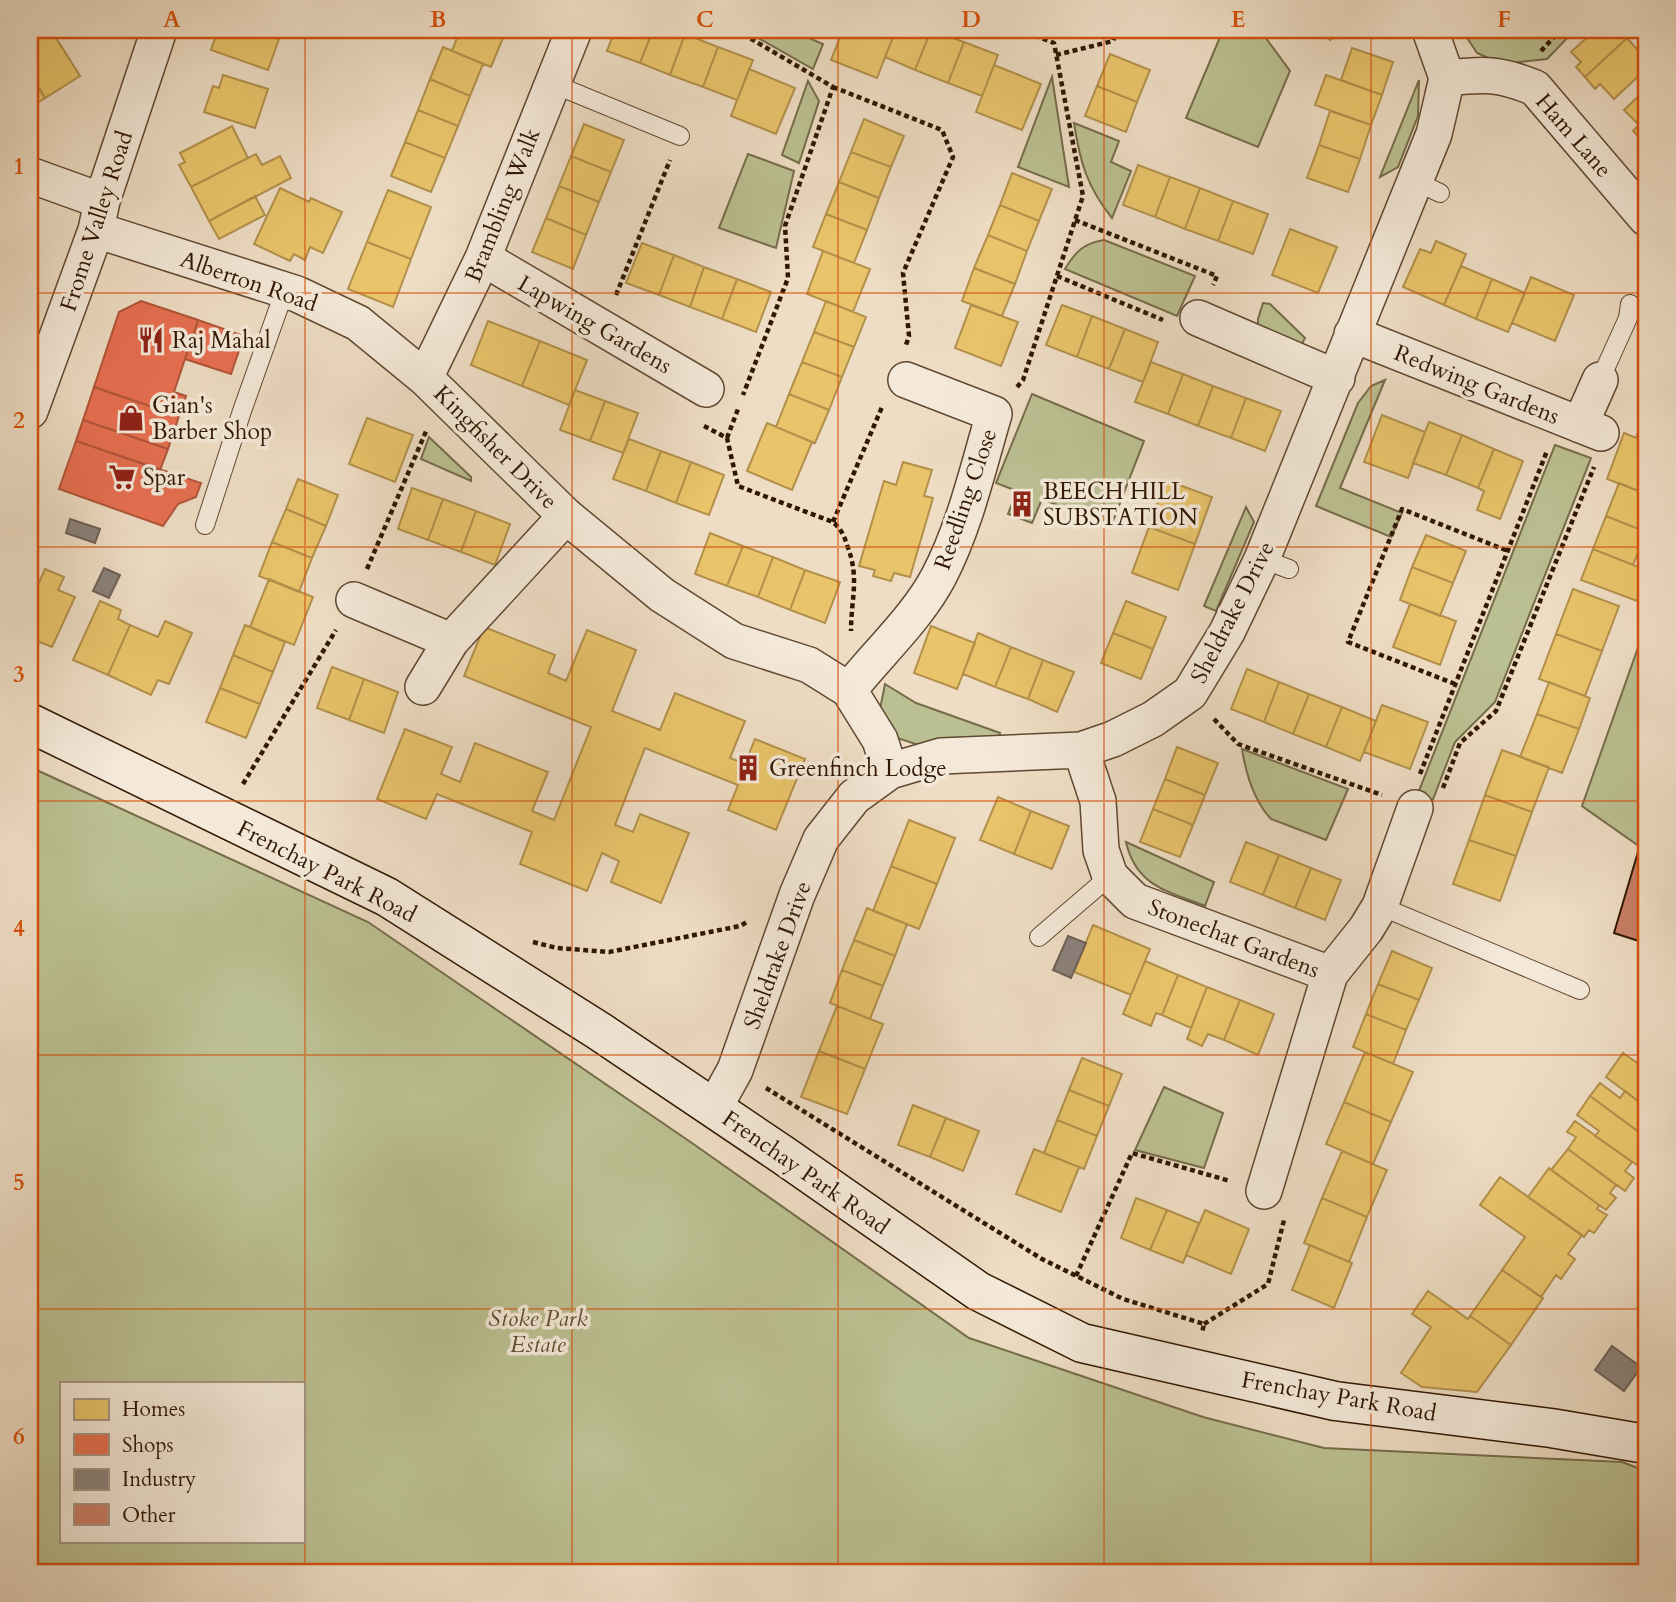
<svg xmlns="http://www.w3.org/2000/svg" width="1676" height="1602" viewBox="0 0 1676 1602" font-family="Cardo,serif">
<style>
.green{fill:#bbc092;stroke:#766c4a;stroke-width:2;fill-rule:evenodd}
.homes{fill:#e9c46a;stroke:#b2904b;stroke-width:2}
.shops{fill:#e76f51;stroke:#b05539;stroke-width:2}
.industry{fill:#8a817c;stroke:#6f6157;stroke-width:2}
.building{fill:#c97f67;stroke:#301702;stroke-width:2}
.lines{fill:none;stroke-linecap:round;stroke-linejoin:round}
.lane-casing{stroke:#604832;stroke-width:20}
.street-casing{stroke:#604832;stroke-width:38}
.secondary-casing{stroke:#301702;stroke-width:41}
.path{stroke:#301702;stroke-width:4.5;stroke-dasharray:5 3.5;stroke-linecap:butt}
.lane{stroke:#f4e9d9;stroke-width:18}
.street{stroke:#f4e9d9;stroke-width:35}
.secondary{stroke:#f4e9d9;stroke-width:38}
.grid{fill:none;stroke:#d6520b;stroke-width:2;stroke-opacity:0.55}
.labels{text-anchor:middle;stroke-width:7;stroke-linejoin:round;paint-order:stroke}
.street-label{font-size:23px;fill:#301702;stroke:#f4e9d9}
.poi-label{font-size:23px;fill:#301702;stroke:#f4e9d9;text-anchor:start}
.park-label{font-size:23px;font-style:italic;fill:#5a4a2d;stroke:#f4e9d9}
.neatline{fill:none;stroke:#d6520b;stroke-width:2.5}
.grid-label{font-size:23px;text-anchor:middle;font-weight:bold;fill:#d6520b}
</style>
<rect width="100%" height="100%" fill="#eeddc4"/>
<filter id="stains"><feTurbulence type="fractalNoise" baseFrequency=".00286" numOctaves="4"/><feColorMatrix values="0 0 0 0 .2 0 0 0 0 .09 0 0 0 0 .02 0 0 0 .5 -.17"/></filter>
<radialGradient id="worn" r=".72"><stop offset=".6" stop-color="#630" stop-opacity="0"/><stop offset="1" stop-color="#630" stop-opacity=".3"/></radialGradient>
<path class="green" d="M744 30H790L823 44 813 69Z
M1223 30H1260L1290 71 1258 147 1186 118Z
M1462 30H1575L1547 59 1502 64 1477 53Z
M1052 77 1069 187 1018 167Z
M1419 80 1418 116 1398 167 1380 177Z
M808 81 819 101 799 163 782 155Z
M1074 123 1119 141 1111 162 1131 171 1112 218C1087 187 1080 162 1074 123Z
M748 154 794 171 776 248 719 228Z
M1104 240 1195 276 1177 316 1065 269C1075 252 1084 243 1104 240Z
M1263 303 1270 304 1305 338 1296 355 1258 328V319Z
M1385 380 1340 488 1402 513 1391 537 1316 506 1358 403 1371 386Z
M1032 394 1144 441 1111 526 1042 499 1032 523 1008 514 1017 491 996 483Z
M429 437 471 477V481L421 459Z
M1555 445 1591 458 1495 702 1455 742 1432 802 1417 796Z
M1246 507 1254 522 1216 611 1204 606Z
M1646 625V851L1582 806Z
M885 684 916 703 1000 733 998 740 922 746 897 738 879 714Z
M1242 749 1348 789 1326 840 1271 819C1254 801 1246 774 1242 749Z
M30 767 368 922 692 1143 969 1338 1203 1417 1324 1448 1622 1462 1646 1471V1572H30ZM61 1383H303V1541H61Z
M1126 842 1214 882 1205 906C1167 891 1136 886 1126 842Z
M1164 1087 1223 1113 1204 1168 1135 1150Z"/>
<path class="homes" d="M30 30H51L80 76 45 98 30 73Z
M218 30H252L279 39 268 70 211 50Z
M460 30H483L503 38 491 67 452 51Z
M483 30H506L503 38Z
M615 30H653L640 63 607 51Z
M653 30H673L685 34 670 75 640 63Z
M843 30H889L895 32 877 78 831 60Z
M896 30H931L915 70 885 57Z
M931 30 964 42 948 83 915 70Z
M1323 30H1344L1330 40Z
M1595 30H1619L1627 38 1585 77 1576 67 1581 62 1571 52Z
M685 34 718 47 703 87 670 75Z
M1627 38 1644 57 1646 55V69L1614 99 1600 84 1595 89 1585 77Z
M964 42 998 55 982 96 948 83Z
M443 47 483 64 470 96 430 79Z
M718 47 753 60 737 100 703 87Z
M1352 48 1393 62 1382 95 1341 80Z
M1110 54 1150 70 1137 102 1097 86Z
M994 65 1041 84 1022 130 976 112Z
M749 69 795 88 776 134 731 116Z
M30 73 45 98 30 108Z
M223 75 268 89 255 128 204 112 213 86 219 88Z
M1326 75 1382 95 1371 125 1315 105Z
M430 79 470 96 458 126 418 110Z
M1097 86 1137 102 1126 132 1085 116Z
M1646 89V136L1642 140 1633 131 1639 125 1624 110Z
M418 110 458 126 445 158 405 142Z
M1330 111 1371 125 1360 159 1319 145Z
M864 119 904 136 891 167 851 152Z
M584 124 624 140 611 172 571 156Z
M232 126 248 158 191 187 179 165 185 162 180 153Z
M405 142 445 158 431 192 391 176Z
M1319 145 1360 159 1348 192 1307 178Z
M851 152 891 167 879 198 839 182Z
M256 154 262 165 280 156 291 178 209 221 191 187Z
M571 156 611 172 599 202 559 186Z
M1138 165 1170 177 1155 217 1123 205Z
M1012 173 1052 189 1039 221 1000 205Z
M1170 177 1200 188 1185 229 1155 217Z
M839 182 879 198 867 230 826 214Z
M559 186 599 202 586 235 546 218Z
M280 188 309 202 311 198 342 212 323 253 310 247 305 260 294 254 290 261 254 244Z
M1200 188 1233 201 1218 241 1185 229Z
M388 190 431 207 411 259 367 242Z
M255 196 265 215 219 239 209 221Z
M1233 201 1268 214 1253 254 1218 241Z
M1000 205 1039 221 1027 251 988 235Z
M826 214 867 230 854 263 813 247Z
M546 218 586 235 573 269 532 252Z
M1290 229 1337 247 1318 293 1272 275Z
M988 235 1027 251 1015 284 974 268Z
M1436 241 1466 254 1444 305 1403 287 1420 249 1431 253Z
M367 242 411 259 393 307 348 289Z
M642 243 674 255 659 295 626 283Z
M823 251 870 269 853 312 807 294Z
M674 255 704 267 690 307 659 295Z
M1461 266 1492 279 1476 319 1444 305Z
M704 267 737 279 722 319 690 307Z
M974 268 1015 284 1002 316 962 301Z
M1531 277 1574 295 1555 341 1512 323Z
M737 279 771 292 756 332 722 319Z
M1492 279 1525 293 1508 332 1476 319Z
M826 301 866 317 854 347 814 332Z
M971 305 1018 322 1001 366 955 348Z
M1062 305 1092 316 1077 357 1046 345Z
M1092 316 1125 329 1109 369 1077 357Z
M488 321 540 341 522 386 471 365Z
M1125 329 1158 342 1143 382 1109 369Z
M814 332 854 347 842 377 802 362Z
M540 341 587 360 569 405 522 386Z
M802 362 842 377 829 410 789 394Z
M1151 362 1183 374 1168 414 1135 402Z
M1183 374 1213 386 1198 426 1168 414Z
M1213 386 1246 398 1231 438 1198 426Z
M575 390 605 401 590 441 560 430Z
M789 394 829 410 815 443 776 427Z
M1246 398 1281 411 1265 451 1231 438Z
M605 401 638 413 623 453 590 441Z
M1646 411V442L1636 438Z
M1382 415 1425 432 1408 478 1364 462Z
M367 418 413 435 395 482 349 464Z
M1429 422 1462 435 1446 475 1413 463Z
M767 423 812 442 792 490 747 471Z
M1624 433 1646 442V494L1607 479Z
M1462 435 1494 449 1478 488 1446 475Z
M629 439 661 451 646 491 613 479Z
M1494 449 1523 461 1500 519 1477 510 1484 491 1478 488Z
M661 451 691 462 676 503 646 491Z
M691 462 724 475 709 515 676 503Z
M903 462 932 470 924 496 933 498 910 577 894 573 891 581 873 576 875 570 859 566 884 481 896 485Z
M298 479 338 495 326 526 286 509Z
M1166 480 1212 497 1195 544 1149 527Z
M1619 483 1646 494V532L1606 516Z
M412 488 443 499 428 540 398 529Z
M1018 496 1030 501 1027 511 1014 506Z
M443 499 476 511 461 552 428 540Z
M286 509 326 526 312 558 272 542Z
M476 511 510 524 495 565 461 552Z
M1606 516 1646 532 1633 565 1593 549Z
M1149 527 1195 544 1178 590 1132 573Z
M710 533 743 546 727 586 695 574Z
M1426 535 1466 551 1453 583 1412 567Z
M272 542 312 558 299 592 259 576Z
M743 546 773 557 758 597 727 586Z
M1593 549 1646 570 1637 601 1581 580Z
M773 557 805 570 790 610 758 597Z
M1412 567 1453 583 1440 616 1400 600Z
M45 569 64 577 58 590 75 597 52 647 30 638V603Z
M805 570 840 582 825 623 790 610Z
M269 579 313 597 294 645 250 627Z
M1573 589 1619 606 1602 651 1556 634Z
M100 601 121 610 118 619 130 625 108 675 73 660Z
M1126 601 1166 617 1153 649 1113 633Z
M1410 604 1456 621 1440 665 1393 647Z
M165 621 192 633 169 684 158 680 151 695 108 675 130 625 158 637Z
M245 625 285 642 273 672 233 655Z
M931 626 975 643 957 689 914 673Z
M484 627 555 655 548 673 566 681 587 630 636 650 612 711 660 730 675 693 745 721 730 758 745 764 755 739 805 759 776 830 728 810 738 785 645 748 615 825 633 832 640 814 689 833 661 903 611 882 619 861 602 853 587 891 520 864 532 832 437 794 426 819 377 799 405 729 452 747 441 774 460 782 475 743 548 772 532 811 554 820 591 727 464 676Z
M978 633 1011 647 995 687 963 674Z
M1113 633 1153 649 1141 679 1101 663Z
M1556 634 1602 651 1585 696 1539 679Z
M1011 647 1043 660 1028 699 995 687Z
M233 655 273 672 260 704 220 688Z
M1043 660 1074 672 1057 712 1028 699Z
M332 667 364 679 349 720 317 708Z
M1247 669 1279 682 1264 722 1231 709Z
M364 679 398 692 384 733 349 720Z
M1279 682 1309 694 1293 734 1264 722Z
M1549 682 1590 698 1579 729 1537 714Z
M220 688 260 704 246 738 206 722Z
M1309 694 1342 707 1326 747 1293 734Z
M1382 705 1428 722 1410 769 1364 752Z
M1342 707 1376 721 1360 761 1326 747Z
M1537 714 1579 729 1562 773 1520 757Z
M1177 747 1218 763 1205 795 1165 779Z
M1502 750 1549 767 1532 812 1485 795Z
M1165 779 1205 795 1193 825 1153 809Z
M1485 795 1532 812 1516 856 1469 840Z
M998 797 1031 811 1014 854 980 840Z
M1153 809 1193 825 1180 857 1140 842Z
M1031 811 1069 826 1052 869 1014 854Z
M909 820 955 838 937 884 891 866Z
M1469 840 1516 856 1500 901 1453 884Z
M1246 842 1279 855 1263 895 1230 882Z
M1279 855 1311 868 1295 908 1263 895Z
M891 866 937 884 919 929 873 911Z
M1311 868 1341 880 1325 920 1295 908Z
M867 908 907 924 895 956 854 940Z
M1093 925 1150 949 1131 995 1074 972Z
M854 940 895 956 883 986 842 970Z
M1392 951 1432 968 1419 1000 1378 984Z
M1145 961 1178 975 1162 1015 1156 1013 1151 1026 1123 1014Z
M842 970 883 986 870 1019 830 1003Z
M1178 975 1207 987 1191 1028 1162 1015Z
M1378 984 1419 1000 1406 1030 1366 1014Z
M1207 987 1240 1000 1224 1040 1208 1034 1202 1046 1187 1039Z
M1240 1000 1274 1014 1258 1055 1224 1040Z
M837 1006 883 1024 865 1069 819 1051Z
M1366 1014 1406 1030 1393 1064 1353 1047Z
M819 1051 865 1069 847 1114 801 1097Z
M1365 1052 1413 1072 1391 1122 1344 1102Z
M1623 1053 1646 1069V1107L1606 1077Z
M1082 1058 1122 1074 1109 1106 1069 1090Z
M1600 1083 1620 1098 1625 1091 1646 1107V1131L1643 1135 1590 1096Z
M1069 1090 1109 1106 1097 1136 1057 1120Z
M1590 1096 1646 1137V1142L1639 1152 1644 1156 1637 1165 1595 1136 1599 1131 1577 1115Z
M1344 1102 1391 1122 1373 1164 1326 1144Z
M913 1105 946 1118 930 1157 898 1145Z
M946 1118 979 1131 963 1171 930 1157Z
M1057 1120 1097 1136 1084 1169 1044 1153Z
M1575 1121 1632 1162 1625 1171 1634 1178 1625 1191 1568 1149 1576 1137 1567 1132Z
M1034 1149 1079 1167 1061 1212 1016 1194Z
M1568 1149 1616 1185 1610 1193 1616 1198 1606 1210 1551 1170Z
M1342 1151 1387 1170 1367 1217 1322 1198Z
M1549 1168 1599 1205 1597 1209 1607 1215 1594 1233 1589 1230 1584 1237 1528 1197Z
M1500 1177 1582 1235 1568 1254 1575 1259 1561 1279 1556 1275 1541 1297 1502 1270 1525 1237 1480 1205Z
M1136 1198 1167 1210 1150 1250 1121 1238Z
M1322 1198 1367 1217 1349 1262 1304 1243Z
M1167 1210 1199 1223 1183 1263 1150 1250Z
M1205 1210 1249 1229 1231 1274 1186 1255Z
M1310 1245 1352 1263 1334 1308 1292 1290Z
M1502 1270 1543 1298 1511 1345 1470 1316Z
M1428 1291 1468 1319 1470 1316 1511 1345 1477 1392 1422 1387 1401 1373 1431 1327 1412 1314Z"/>
<path class="shops" d="M141 301 198 320 174 392 186 396 179 416 94 387 119 312Z
M198 320 244 336 231 374 185 359Z
M94 387 179 416 168 449 83 420Z
M83 420 168 449 160 470 76 441Z
M76 441 201 483 196 497 178 504 163 526 59 489Z"/>
<path class="industry" d="M70 519 100 529 95 543 66 533Z
M104 568 120 575 109 598 93 591Z
M1068 936 1086 943 1071 978 1053 970Z
M1612 1346 1641 1367 1624 1391 1595 1370Z"/>
<path class="building" d="M1646 825V940L1645 943 1614 933Z"/>
<g class="lines">
<g class="lane-casing">
<path id="lane" d="M551 83 680 136
M1415 181 1440 193
M1600 380 1628 318 1630 304
M205 525 242 411 285 290
M1262 559 1289 569
M1380 906 1580 990
M1039 937 1110 876"/>
</g>
<g class="street-casing">
<path id="street" d="M1447 78C1484 74 1499 73 1535 88L1646 218
M30 175 102 201
M96 230 297 294 358 323 425 378 566 516 662 595 734 641 809 665 849 690 880 740 890 771
M483 258 706 389
M1198 318 1337 378
M1352 334 1601 433
M425 378 483 258 574 30
M30 411 96 230 102 201 159 30
M1580 425 1600 380
M354 600 451 641
M423 687 451 641 566 516
M849 690C878 653 917 618 939 576 965 526 978 468 994 414L906 380
M1081 750 1098 801 1101 850 1110 876 1135 901 1330 974 1366 929 1380 906 1415 808
M714 1108 735 1070 797 895 821 839 854 797 890 771 941 756 1081 750 1113 739 1153 719 1190 693 1227 632 1262 559 1434 134 1447 78 1430 30
M1264 1191 1330 974"/>
</g>
<g class="secondary-casing">
<path id="secondary" d="M30 723 387 897 599 1031 783 1155 978 1291 1082 1343 1335 1401 1551 1428 1646 1444"/>
</g>
<path class="path" d="M736 30 833 87 785 226 788 278 743 395
M1541 51 1555 36 1566 30
M1056 55 1113 41 1117 30
M833 87 942 130 953 157 903 273 909 336 906 345
M1075 220 1217 276 1213 285
M1057 276 1163 320
M616 295 670 160
M1017 387 1023 380 1083 196 1054 43 1020 30
M704 426 727 438 738 486 833 522C841 529 844 535 847 545 860 578 851 598 851 631
M727 438 738 409
M833 522 882 407
M367 569 427 429
M1455 684 1348 642 1402 509 1508 551
M1214 719 1238 744 1382 795
M1420 774 1547 451
M243 784 336 630
M1443 788 1460 743 1496 711 1594 467
M533 942 557 948 609 952 740 926 747 922
M766 1088 1042 1259 1123 1299 1204 1324 1202 1333
M1076 1276 1132 1153 1230 1181
M1204 1324 1268 1284 1284 1220"/>
<use href="#lane" class="lane"/>
<use href="#street" class="street"/>
<use href="#secondary" class="secondary"/>
</g>
<path class="grid" d="M305 30V1572M572 30V1572M838 30V1572M1104 30V1572M1371 30V1572M30 293H1646M30 547H1646M30 801H1646M30 1055H1646M30 1309H1646"/>
<defs>
<g id="restaurant-bare" transform="scale(2.1)"><path d="M-5-6h1v4h1v-4h1v4h1v-4h1v5L-1.5 .5V6h-2V.5L-5-1ZM5-6V6H3V1.5H1.5Q1.5-4 5-6Z" fill="#8f2418" stroke="#f4e9d9" stroke-width="2.5" paint-order="stroke"/></g>
<g id="shop-bare" transform="scale(2.1)"><path d="M-5-2.5h2.3a2.7 3.5 0 0 1 5.4 0H5L5.5 6h-11ZM-1.5-2.5h3a1.5 2.3 0 0 0-3 0Z" fill="#8f2418" stroke="#f4e9d9" stroke-width="2.5" paint-order="stroke"/></g>
<g id="supermarket-bare" transform="scale(2.1)"><path d="M-6-5.5h2.5l.6 2H6L4.5 2H-2.5L-4.4-4H-6ZM-1.5 3.2a1.3 1.3 0 1 0 .1 0ZM3 3.2a1.3 1.3 0 1 0 .1 0Z" fill="#8f2418" stroke="#f4e9d9" stroke-width="2.5" paint-order="stroke"/></g>
<g id="building-bare" transform="scale(2.1)"><path d="M-4-6H4V6H1V3H-1V6H-4ZM-2.5-4.3h1.7v1.8h-1.7ZM.8-4.3h1.7v1.8H.8ZM-2.5-1h1.7V.8h-1.7ZM.8-1h1.7V.8H.8Z" fill="#8f2418" stroke="#f4e9d9" stroke-width="2.5" paint-order="stroke"/></g>
</defs>
<g fill-rule="evenodd">
<use href="#restaurant-bare" x="151" y="340"/>
<use href="#shop-bare" x="131" y="418"/>
<use href="#supermarket-bare" x="122" y="477"/>
<use href="#building-bare" x="1022" y="504"/>
<use href="#building-bare" x="748" y="768"/>
</g>
<g class="labels">
<g class="street-label">
<text transform="translate(1574 135) rotate(49)" y="8">Ham Lane</text>
<text transform="translate(502 205) rotate(-68)" y="8">Brambling Walk</text>
<text transform="translate(96 221) rotate(-72)" y="8">Frome Valley Road</text>
<text transform="translate(249 281) rotate(19)" y="8">Alberton Road</text>
<text transform="translate(595 324) rotate(30)" y="8">Lapwing Gardens</text>
<text transform="translate(1477 384) rotate(22)" y="8">Redwing Gardens</text>
<text transform="translate(496 447) rotate(45)" y="8">Kingfisher Drive</text>
<text transform="translate(965 499) rotate(-71)" y="8">Reedling Close</text>
<text transform="translate(1232 612) rotate(-63)" y="8">Sheldrake Drive</text>
<text transform="translate(327 871) rotate(27)" y="8">Frenchay Park Road</text>
<text transform="translate(1234 938) rotate(21)" y="8">Stonechat Gardens</text>
<text transform="translate(777 955) rotate(-70)" y="8">Sheldrake Drive</text>
<text transform="translate(806 1172) rotate(35)" y="8">Frenchay Park Road</text>
<text transform="translate(1339 1396) rotate(10)" y="8">Frenchay Park Road</text>
</g>
<g class="poi-label">
<text x="172" y="348">Raj Mahal</text>
<text x="152" y="413">Gian's<tspan x="152" dy="26">Barber Shop</tspan></text>
<text x="143" y="485">Spar</text>
<text x="1043" y="499">BEECH HILL<tspan x="1043" dy="26">SUBSTATION</tspan></text>
<text x="769" y="776">Greenfinch Lodge</text>
</g>
<g class="park-label">
<text x="538" y="1326">Stoke Park<tspan x="538" dy="26">Estate</tspan></text>
</g>
</g>
<rect width="1676" height="1602" fill="none" stroke="#eeddc4" stroke-width="77"/>
<rect x="60" y="1382" width="245" height="161" fill="#f4e9d9" stroke="#a69583" stroke-width="2"/>
<rect x="74" y="1399" width="35" height="21" fill="#e9c46a" stroke="#a69583" stroke-width="2"/>
<text x="122" y="1416" font-size="21" fill="#301702">Homes</text>
<rect x="74" y="1434" width="35" height="21" fill="#e76f51" stroke="#a69583" stroke-width="2"/>
<text x="122" y="1452" font-size="21" fill="#301702">Shops</text>
<rect x="74" y="1469" width="35" height="21" fill="#8a817c" stroke="#a69583" stroke-width="2"/>
<text x="122" y="1486" font-size="21" fill="#301702">Industry</text>
<rect x="74" y="1504" width="35" height="21" fill="#c97f67" stroke="#a69583" stroke-width="2"/>
<text x="122" y="1522" font-size="21" fill="#301702">Other</text>
<rect x="38" y="38" width="1600" height="1526" class="neatline"/>
<g class="grid-label">
<text x="172" y="27">A</text>
<text x="438" y="27">B</text>
<text x="705" y="27">C</text>
<text x="971" y="27">D</text>
<text x="1238" y="27">E</text>
<text x="1504" y="27">F</text>
<text x="19" y="174">1</text>
<text x="19" y="428">2</text>
<text x="19" y="682">3</text>
<text x="19" y="936">4</text>
<text x="19" y="1190">5</text>
<text x="19" y="1444">6</text>
</g>
<rect width="100%" height="100%" filter="url(#stains)"/>
<rect width="100%" height="100%" fill="url(#worn)"/>
</svg>
